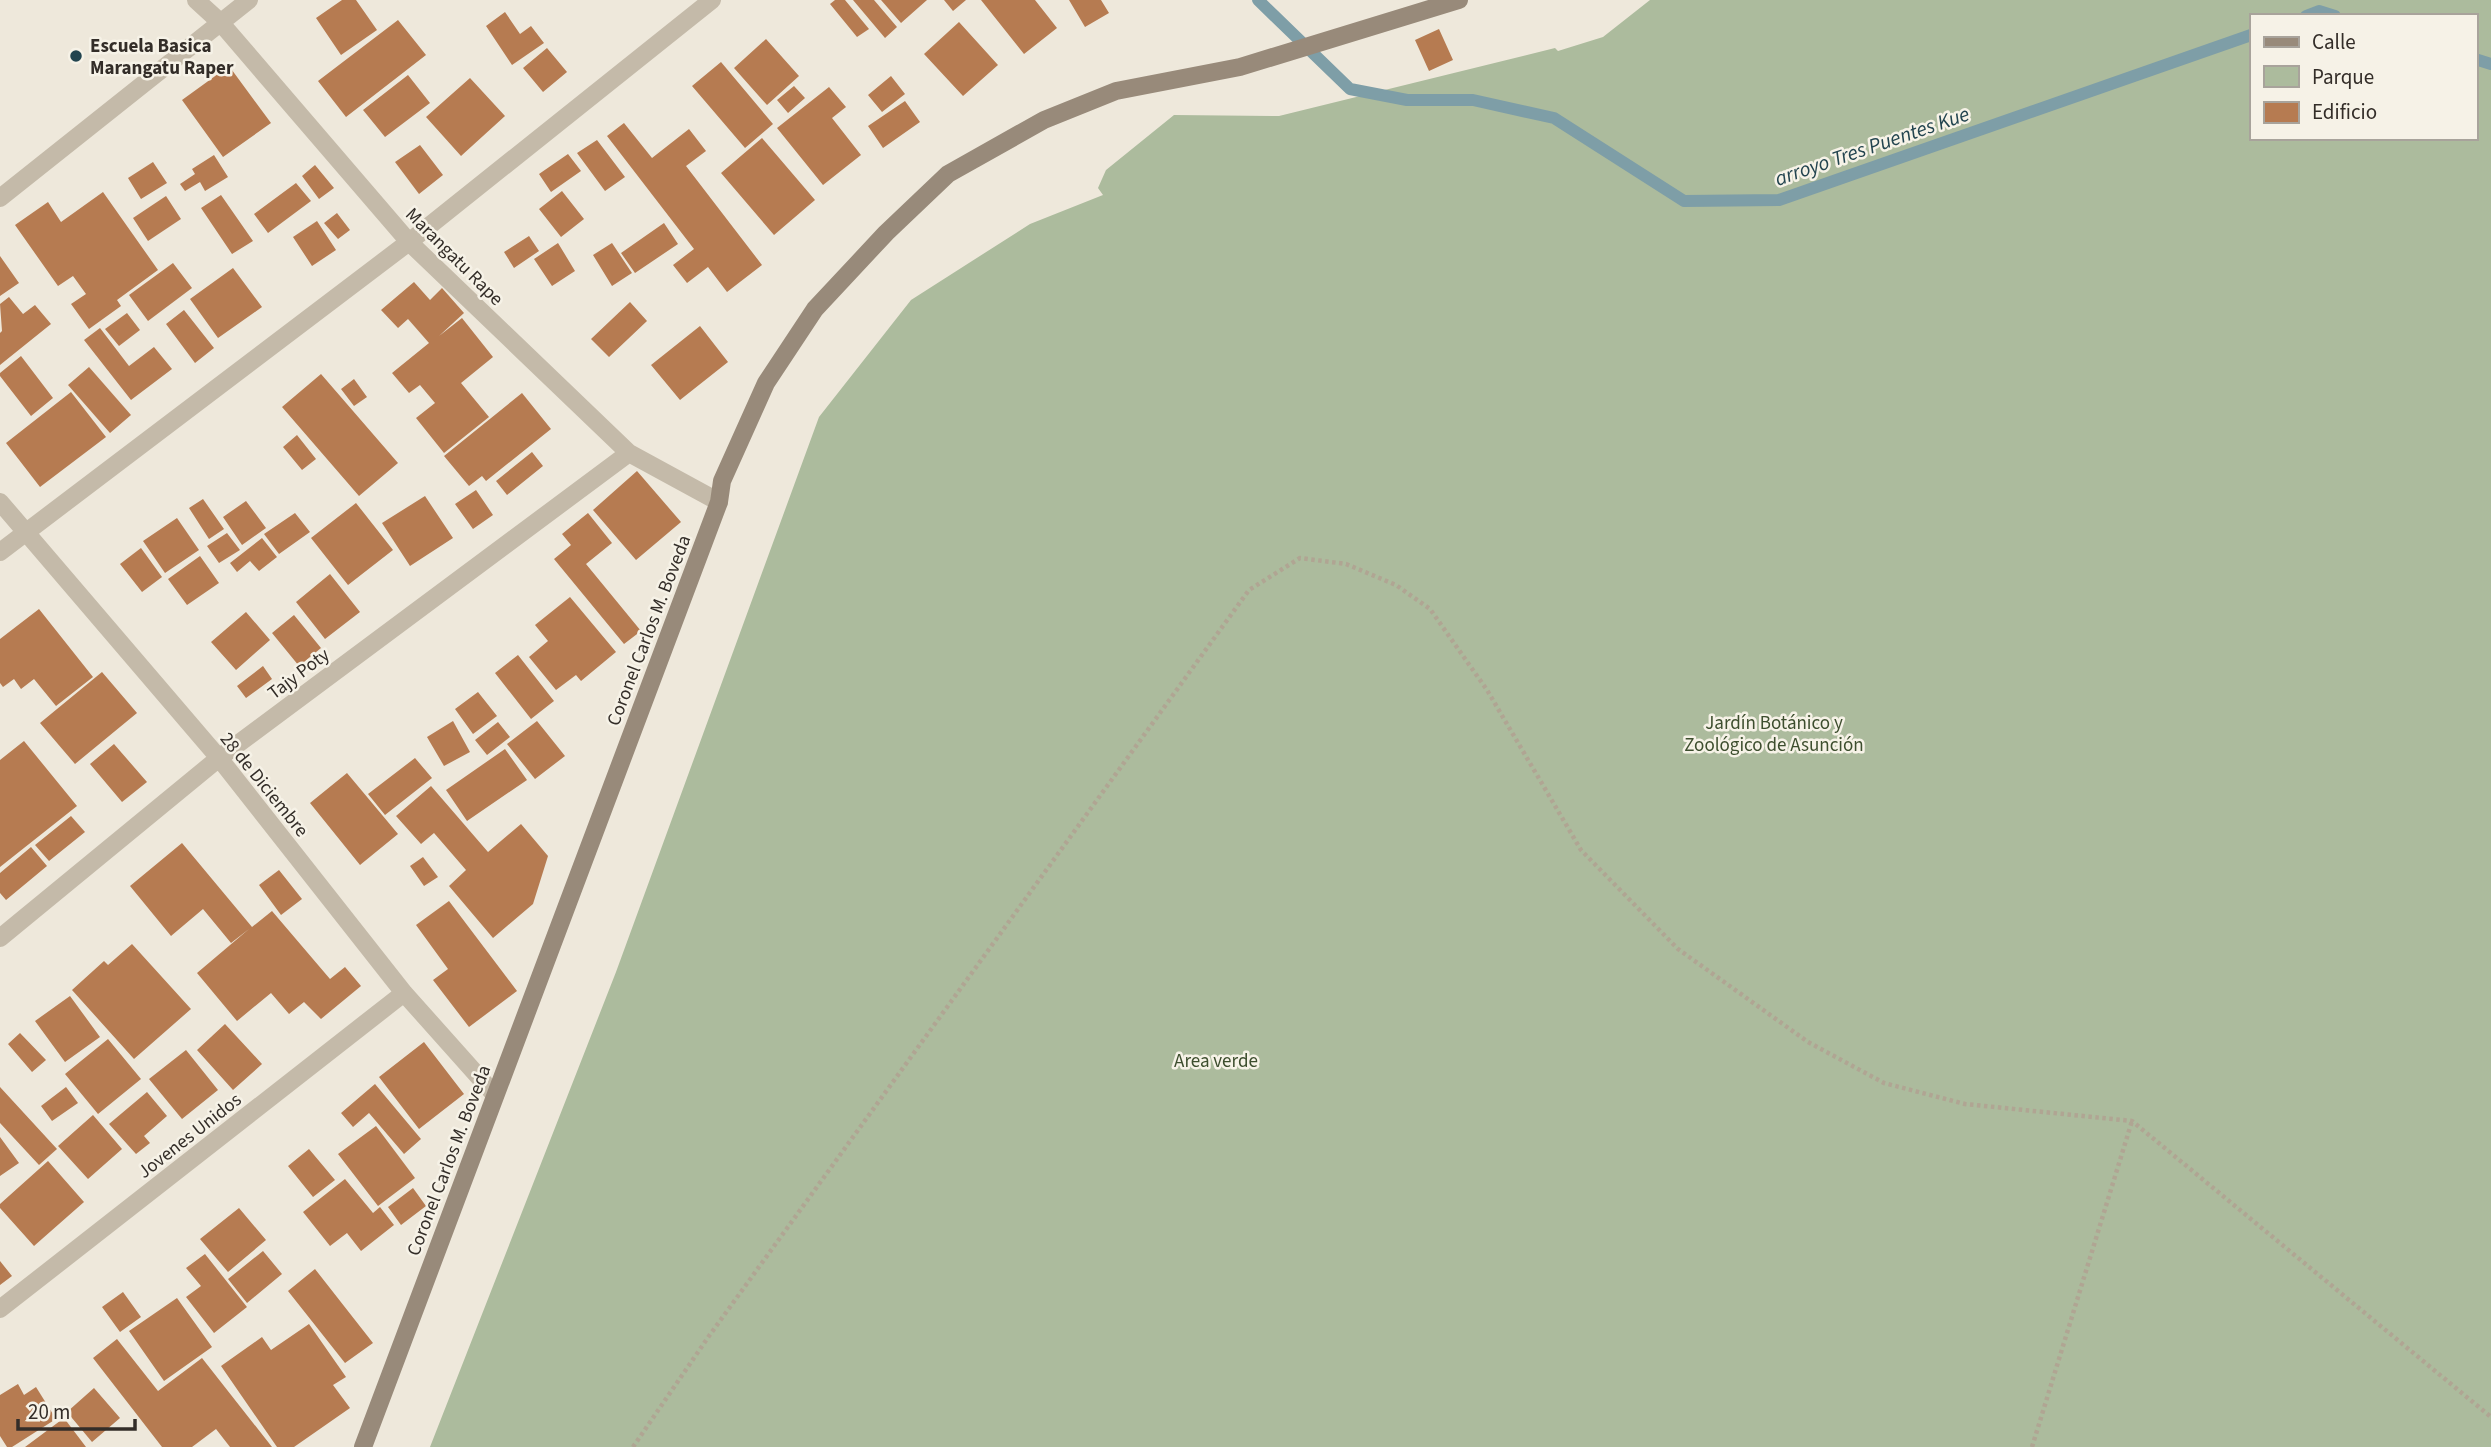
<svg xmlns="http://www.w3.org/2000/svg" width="2491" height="1447" viewBox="0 0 2491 1447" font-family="'Source Sans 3',sans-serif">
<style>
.green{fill:#acbb9d;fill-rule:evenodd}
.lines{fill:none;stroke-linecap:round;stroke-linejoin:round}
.stream{stroke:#7e9ea7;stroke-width:12}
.building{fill:#b67b51}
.path{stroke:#b0a593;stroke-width:4.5;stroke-dasharray:3.5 3.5;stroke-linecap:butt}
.street{stroke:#c4baa9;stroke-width:18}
.secondary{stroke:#988a7a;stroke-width:18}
.poi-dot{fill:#22444f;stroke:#f6f2e7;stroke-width:2.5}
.labels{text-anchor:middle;stroke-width:5;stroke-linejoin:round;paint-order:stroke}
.poi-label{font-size:19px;font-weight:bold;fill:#332d28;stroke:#f6f2e7;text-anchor:start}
.street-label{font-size:19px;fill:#332d28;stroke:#f6f2e7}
.park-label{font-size:19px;fill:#3d4e2e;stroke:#f6f2e7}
.water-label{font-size:21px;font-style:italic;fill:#22444f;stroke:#f6f2e7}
</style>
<rect width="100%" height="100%" fill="#eee8db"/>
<path class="green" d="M1650 0H2491V1447H430L616 972 819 417 911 300 1030 224 1103 195 1098 188 1106 170 1174 115 1279 116 1555 48 1558 51 1603 37ZM2251 16H2475V138H2251Z"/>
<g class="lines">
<path class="stream" d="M1258 0 1350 89 1407 100H1473L1554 118 1684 201 1779 200 2251 35
M2306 16 2319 11 2335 16
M2475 59 2491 64"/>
</g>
<path class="building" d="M342 0H356L377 30 341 55 316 18Z
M835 0H845L869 29 857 37 830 4Z
M853 0H874L897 27 885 38Z
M881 0H927L901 23Z
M944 0H966L953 11Z
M981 0H1035L1057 28 1024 54Z
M1069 0H1101L1109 13 1085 27Z
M505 12 520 34 531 26 544 43 512 65 486 26Z
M398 20 426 55 346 117 318 81Z
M959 22 998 65 963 96 924 54Z
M1439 29 1453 60 1429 71 1415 40Z
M766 39 799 76 767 105 734 68Z
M547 48 567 72 543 92 523 68Z
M721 62 773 124 745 148 692 86Z
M229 66 271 123 223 157 182 100Z
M408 75 430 103 385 137 363 110Z
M891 76 905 94 882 112 868 95Z
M470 78 505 116 461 156 426 117Z
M794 86 805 98 788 113 777 100Z
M829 87 846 107 832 118 861 155 823 185 777 128Z
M905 101 920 122 883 148 868 126Z
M624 123 652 158 689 129 706 151 686 166 762 265 727 292 708 267 687 283 673 265 694 249 607 136Z
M762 138 815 200 774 235 721 173Z
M597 140 625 177 605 191 577 153Z
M420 145 443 175 419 194 395 162Z
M568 154 581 171 551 192 539 174Z
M214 155 228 177 205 191 200 182 185 191 180 184 195 174 192 169Z
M153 162 167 183 141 199 128 178Z
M315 165 334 188 319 199 302 176Z
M296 183 311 201 268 233 254 214Z
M562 191 584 219 561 237 539 209Z
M103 192 158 270 117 300 121 306 89 329 71 304 86 294 73 276 58 286 15 225 48 202 61 222Z
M221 195 253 241 232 254 201 208Z
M166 196 181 219 148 241 133 218Z
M337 213 350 230 338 239 324 223Z
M317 221 336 250 312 266 293 237Z
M664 223 678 244 635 273 621 253Z
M529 236 539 251 514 268 504 252Z
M558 243 575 271 552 286 534 259Z
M612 243 632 273 612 286 593 255Z
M0 256 19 283 0 296Z
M173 263 192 288 148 321 129 295Z
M233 268 262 307 218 338 190 299Z
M414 282 430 300 442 288 464 313 439 336 462 318 493 357 461 383 489 417 444 453 416 418 435 403 420 385 409 393 392 373 429 343 408 319 398 328 381 310Z
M9 297 23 314 35 305 51 324 0 365V333L2 331 0 304Z
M630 302 647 321 609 357 591 339Z
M184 310 214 348 195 363 166 324Z
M127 313 140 330 119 346 105 329Z
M700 326 728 362 680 400 651 365Z
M100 328 129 366 154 347 172 369 131 400 84 340Z
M21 356 53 398 31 416 0 376V373Z
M89 367 131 415 110 433 68 385Z
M321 374 398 463 359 496 282 407Z
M354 379 367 397 354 406 341 389Z
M71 392 106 437 40 487 6 443Z
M522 393 551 429 486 481 482 476 469 486 444 456Z
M297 435 316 459 302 470 283 447Z
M532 452 543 466 507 495 496 481Z
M637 471 681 522 636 560 593 510Z
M476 490 493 515 473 529 455 504Z
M425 496 453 538 410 566 382 523Z
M203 499 224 529 209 539 189 508Z
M246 501 266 528 242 545 223 517Z
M356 503 393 550 348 585 311 538Z
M295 513 310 532 279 554 264 534Z
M588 513 612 543 586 564 641 631 624 644 554 559 571 545 562 534Z
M177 518 199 550 165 573 143 541Z
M227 533 240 550 219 563 207 546Z
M262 538 277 557 259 571 250 561 237 572 230 563Z
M141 548 162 577 142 592 120 564Z
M200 556 219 583 187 605 168 579Z
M330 574 360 612 325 639 296 602Z
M570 597 616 652 581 681 576 675 556 690 529 657 548 641 535 625Z
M39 609 93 677 56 706 34 679 21 689 14 679 3 687 0 683V639Z
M246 612 270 640 236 670 211 642Z
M294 615 321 648 299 666 272 633Z
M518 655 554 701 531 719 495 673Z
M263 666 272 679 246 698 237 686Z
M102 672 137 713 75 764 40 723Z
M478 692 497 716 473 734 455 709Z
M453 721 470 752 444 766 427 737Z
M537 721 565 756 535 779 507 744Z
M498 722 510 737 487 755 475 740Z
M24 741 77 806 0 867V760Z
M114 744 147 782 122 802 90 764Z
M505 749 527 780 467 821 446 790Z
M415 758 432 778 385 815 368 794Z
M347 773 398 834 360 865 310 803Z
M431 786 488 852 521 824 548 856 533 904 493 938 449 886 466 870 434 833 421 844 396 816Z
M71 816 85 832 49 861 35 845Z
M182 843 252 927 272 911 330 979 345 967 361 986 321 1019 304 1002 289 1014 271 993 237 1021 197 973 249 929 231 943 203 909 171 936 130 886Z
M31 847 47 866 6 900 0 893V873Z
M423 857 438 877 424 886 410 866Z
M279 870 302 899 281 915 259 885Z
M449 901 517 991 469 1027 433 980 448 969 416 925Z
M132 944 191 1009 134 1059 72 990 104 961 108 965Z
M70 996 100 1037 65 1062 35 1021Z
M225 1024 262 1064 233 1090 197 1050Z
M20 1033 46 1060 32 1072 8 1044Z
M108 1039 141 1079 98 1114 65 1074Z
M424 1042 464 1094 419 1129 379 1077Z
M186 1050 218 1090 182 1119 149 1079Z
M375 1084 421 1139 404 1154 369 1113 353 1127 341 1113Z
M0 1087 57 1149 39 1165 0 1123Z
M66 1087 78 1103 52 1121 41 1106Z
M147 1092 167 1116 144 1136 150 1143 136 1154 109 1124Z
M93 1115 122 1149 88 1179 58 1146Z
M376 1126 415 1178 378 1206 338 1154Z
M0 1137 19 1163 0 1176Z
M309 1149 335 1180 313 1197 288 1166Z
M48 1161 84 1202 34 1246 0 1208V1204Z
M345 1179 373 1213 380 1207 394 1225 361 1251 347 1233 330 1246 303 1212Z
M413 1188 426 1206 401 1225 388 1207Z
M239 1208 266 1240 228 1272 200 1239Z
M263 1251 282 1274 247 1303 228 1279Z
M205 1254 247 1307 214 1333 186 1297 201 1286 186 1268Z
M0 1261 12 1276 0 1285Z
M315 1269 373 1343 345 1363 288 1291Z
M123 1292 141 1317 120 1332 102 1307Z
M177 1298 212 1347 164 1381 129 1331Z
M309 1324 346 1377 333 1385 350 1408 294 1447H277L221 1366 262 1337 271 1350Z
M117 1339 158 1391 202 1358 272 1447H230L216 1429 192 1447H162L93 1358Z
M18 1384 24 1395 36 1387 56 1419 12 1447H7L0 1436V1395Z
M94 1388 120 1418 92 1442 67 1412Z
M64 1418 86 1447H25Z"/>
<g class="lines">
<path class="path" d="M633 1447 709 1336 1249 590 1300 558 1346 564 1396 585 1430 609 1487 690 1581 850 1678 949 1808 1042 1884 1083 1965 1104 2132 1121 2491 1417
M2032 1447 2132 1121"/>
<path class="street" d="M196 0 220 22 409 242 629 453 719 502
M0 198 249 0
M0 502 219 758 404 993 495 1095
M0 552 409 242 712 0
M0 938 219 758 629 453
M0 1309 404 993"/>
<path class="secondary" d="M363 1447 719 502 722 481 766 383 815 309 886 233 948 174 1044 120 1116 91 1240 67 1459 0"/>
</g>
<circle class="poi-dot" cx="76" cy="56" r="7"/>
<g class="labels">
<g class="poi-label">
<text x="90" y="52">Escuela Basica<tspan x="90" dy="22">Marangatu Raper</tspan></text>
</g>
<g class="street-label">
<text transform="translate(455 256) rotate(45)" y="7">Marangatu Rape</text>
<text transform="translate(648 630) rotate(-69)" y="7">Coronel Carlos M. Boveda</text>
<text transform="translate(298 673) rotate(-37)" y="7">Tajy Poty</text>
<text transform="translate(265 784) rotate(51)" y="7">28 de Diciembre</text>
<text transform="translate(189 1135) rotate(-38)" y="7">Jovenes Unidos</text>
<text transform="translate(448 1160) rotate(-69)" y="7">Coronel Carlos M. Boveda</text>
</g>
<g class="park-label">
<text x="1774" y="729">Jardín Botánico y<tspan x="1774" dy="22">Zoológico de Asunción</tspan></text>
<text x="1216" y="1067">Area verde</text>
</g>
<g class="water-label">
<text transform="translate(1872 146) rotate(-19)" y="7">arroyo Tres Puentes Kue</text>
</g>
</g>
<rect x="2250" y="14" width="228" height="126" fill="#f6f2e7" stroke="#a8a39b" stroke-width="2"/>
<rect x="2264" y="37" width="35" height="10" fill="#988a7a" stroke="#a8a39b" stroke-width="2"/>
<text x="2312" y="49" font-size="21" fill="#332d28">Calle</text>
<rect x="2264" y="66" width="35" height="21" fill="#acbb9d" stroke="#a8a39b" stroke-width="2"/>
<text x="2312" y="84" font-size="21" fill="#332d28">Parque</text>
<rect x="2264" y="102" width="35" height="21" fill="#b67b51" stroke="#a8a39b" stroke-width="2"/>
<text x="2312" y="119" font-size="21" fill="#332d28">Edificio</text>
<path d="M18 1419v10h117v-10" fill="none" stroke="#332d28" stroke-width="3.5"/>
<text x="28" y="1419" font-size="21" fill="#332d28" stroke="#f6f2e7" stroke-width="5" paint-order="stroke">20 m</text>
</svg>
